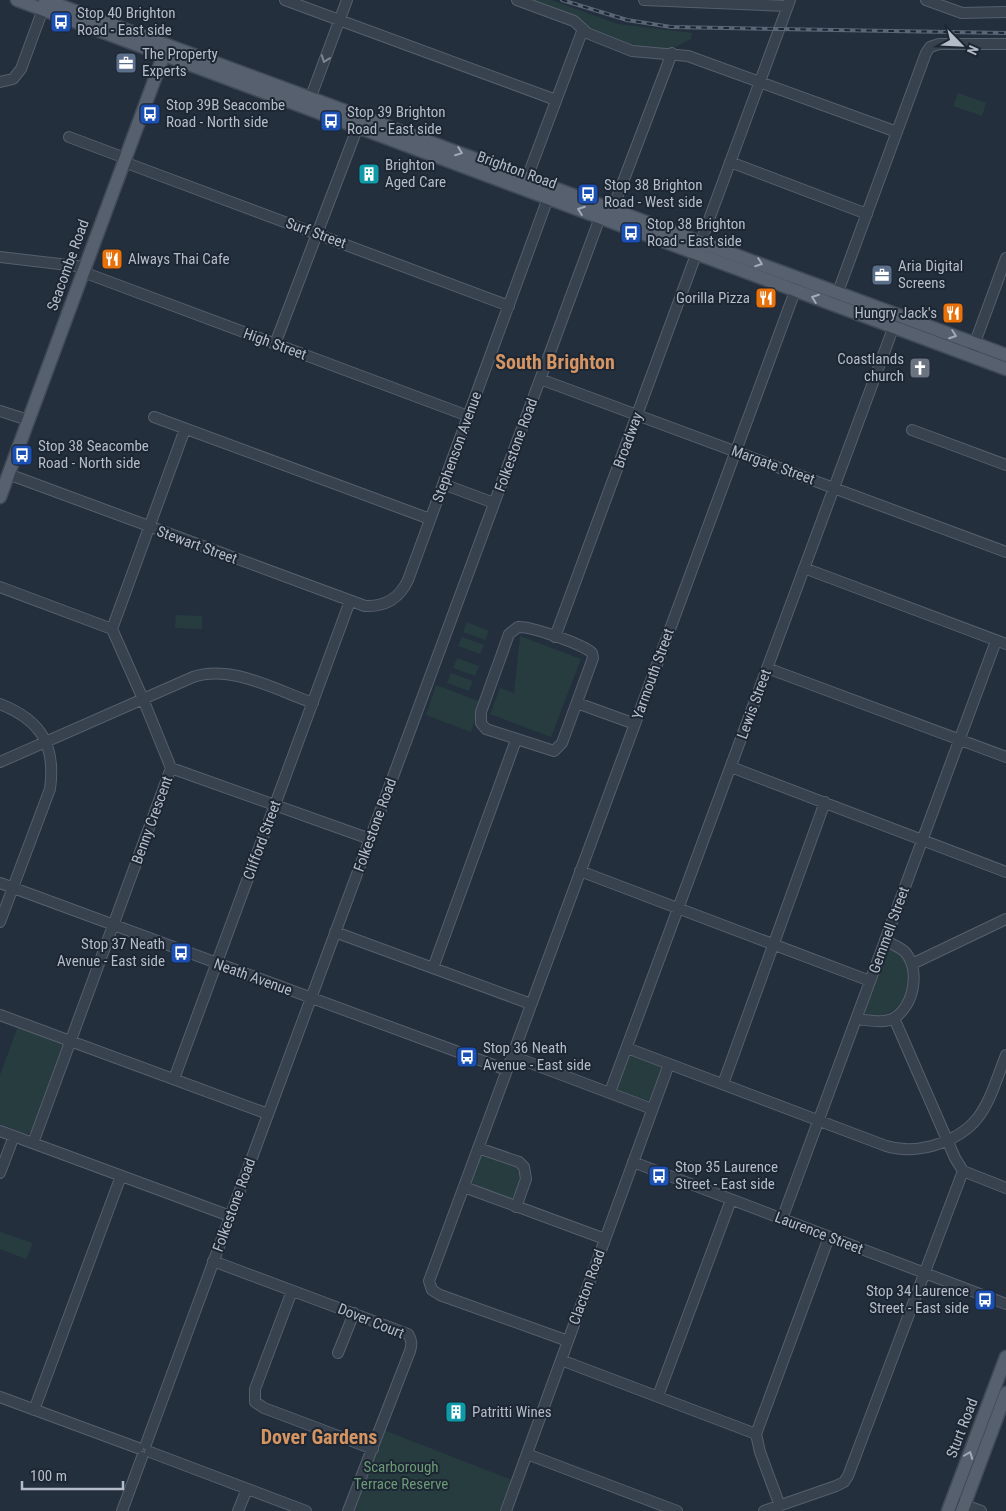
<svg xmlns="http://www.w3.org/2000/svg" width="1006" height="1511" viewBox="0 0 1006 1511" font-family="'Roboto Condensed',sans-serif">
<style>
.green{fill:#263c3f}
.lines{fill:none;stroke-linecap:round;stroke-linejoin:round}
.minor-casing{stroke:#565f6c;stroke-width:12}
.major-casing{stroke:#414a57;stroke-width:15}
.minor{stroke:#38414e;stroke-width:10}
.major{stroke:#56606e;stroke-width:12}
.rail-casing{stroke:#5a6575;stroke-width:4}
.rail{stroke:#1d2633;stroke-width:2;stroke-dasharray:5.5;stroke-linecap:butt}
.oneway{stroke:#7c8592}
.oneway2{stroke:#a1aab7}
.labels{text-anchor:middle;stroke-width:4;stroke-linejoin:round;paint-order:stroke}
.poi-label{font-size:15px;fill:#b4bcc9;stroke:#1d2633;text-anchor:start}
.street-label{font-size:15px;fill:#b4bcc9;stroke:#1d2633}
.park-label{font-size:15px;fill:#6b9a76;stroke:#1d2633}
.district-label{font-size:20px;font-weight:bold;fill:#d59563;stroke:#1d2633}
</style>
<rect width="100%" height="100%" fill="#242f3e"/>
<path class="green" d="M523 0H551L618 24 692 33 691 39 671 49 635 46 591 29 578 19Z
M958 93 986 103 982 116 953 106Z
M176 615 202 616V629L175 628Z
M467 622 489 631 485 640 463 632Z
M520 636 581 659 551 737 490 714 500 688 514 693Z
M462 637 484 645 480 654 458 646Z
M457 658 479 666 475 676 453 668Z
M451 673 473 681 469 691 447 683Z
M436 685 481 702 471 732 426 715Z
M890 949C922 952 915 1018 870 1017L863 1011 886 951Z
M18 1026 60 1041 63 1046 31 1132 27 1134 0 1124V1075Z
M631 1054 659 1065 662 1068 649 1101 618 1091 615 1087 627 1056Z
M481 1155 515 1165C524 1175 519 1190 511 1199L473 1186 470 1183Z
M0 1232 33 1243 26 1259 0 1249Z
M381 1429 512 1480 501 1511H350Z"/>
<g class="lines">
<g class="minor-casing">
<path id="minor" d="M285 0 556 100
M517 0 574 21 587 33 632 51 688 56 897 132
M644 0 787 6
M926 0 962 13 1006 12
M0 82 13 79 21 69 43 9
M310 99 347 0
M69 137 125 158
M124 162 509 306
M730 162 867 214
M527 178 583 29
M610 216 672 53
M0 257 85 267
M83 272 468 416
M835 300 926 53 930 47 939 44H1006
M275 344 360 121
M970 356 1006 258
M540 379 1006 552
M0 411 28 420
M154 417 430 519
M912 430 1006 465
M8 474 365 606C385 607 399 599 408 580L548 198
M443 484 494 503
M804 568 1006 644
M0 587 112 629 143 699 171 768 33 1143
M518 627C530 626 583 644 592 653L593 658 562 743 554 751 486 729 481 723V712L509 634Z
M112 629 185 429
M555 637 790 0
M767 668 1006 757
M577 703 635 724
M0 704C41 720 56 745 50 789L0 922
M0 762 193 677C231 664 276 690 313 703
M731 767 1006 872
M171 768 370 839
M580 871 870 981
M0 883 507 1070
M335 932 531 1004
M912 964 1006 919
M433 968 516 740
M0 1015 268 1114
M894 1018 955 1158 963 1171 1006 1188
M856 1019C868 1020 884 1024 894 1018 915 1005 920 969 905 952 900 947 891 944 885 940
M627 1048 886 1146C902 1151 916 1150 932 1146 984 1131 988 1101 1006 1055
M512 1056 652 1109
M174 1079 350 601
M723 1084 825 802
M610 1092 898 315
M0 1131 230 1216
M478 1148 519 1162 524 1167 526 1179 516 1207
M633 1162 1006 1304
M0 1173 14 1136
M464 1187 605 1239
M782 1219 996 641
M213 1261 408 1334C412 1340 412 1344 410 1351L348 1511
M292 1291 255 1389V1402L264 1408 373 1449
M568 1341 440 1295 432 1290 429 1281 798 283
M338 1353 354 1313
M561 1360 756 1434
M658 1396 731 1200
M0 1397 138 1448
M34 1410 121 1176
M146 1444 602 212
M150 1452 306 1511
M527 1454 677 1511
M959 1503 981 1511
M780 1506 760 1452 756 1434 829 1237
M122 1511 142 1457
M238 1511 247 1489
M506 1511 669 1064
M764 1511 836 1486 844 1482 848 1476 963 1171"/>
</g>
<g class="major-casing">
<path id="major" d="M17 0 1006 369
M45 0 1006 355
M0 497 167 46
M948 1511 1006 1357
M962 1511 1006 1393"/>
</g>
<use href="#minor" class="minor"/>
<use href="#major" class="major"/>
<g class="rail-casing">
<path id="rail" d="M562 0 627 20 671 27 1006 33"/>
</g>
<use href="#rail" class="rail"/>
</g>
<defs><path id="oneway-chevron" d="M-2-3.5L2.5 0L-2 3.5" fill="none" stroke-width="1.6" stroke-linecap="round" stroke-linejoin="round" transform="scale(1.25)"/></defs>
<use class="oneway" href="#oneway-chevron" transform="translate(325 59) rotate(110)"/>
<g class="oneway2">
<use href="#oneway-chevron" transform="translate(459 152) rotate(21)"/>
<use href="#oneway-chevron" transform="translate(581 210) rotate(-160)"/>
<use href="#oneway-chevron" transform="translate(759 263) rotate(20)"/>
<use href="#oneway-chevron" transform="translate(815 298) rotate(-160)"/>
<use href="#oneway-chevron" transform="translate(953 335) rotate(20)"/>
<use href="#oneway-chevron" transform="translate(969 1455) rotate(-69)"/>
</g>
<defs>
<g id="bus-square" transform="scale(1.125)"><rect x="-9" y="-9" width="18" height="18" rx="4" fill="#1a4fb4" stroke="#1d2633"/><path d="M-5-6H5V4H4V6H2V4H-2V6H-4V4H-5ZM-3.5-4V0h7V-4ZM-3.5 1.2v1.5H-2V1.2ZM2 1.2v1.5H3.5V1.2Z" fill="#fff"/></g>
<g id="office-square" transform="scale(1.125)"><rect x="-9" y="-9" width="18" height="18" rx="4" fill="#5c6f8a" stroke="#1d2633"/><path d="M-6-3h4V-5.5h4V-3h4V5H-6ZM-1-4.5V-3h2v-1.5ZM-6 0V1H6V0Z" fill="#fff"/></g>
<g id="building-square" transform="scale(1.125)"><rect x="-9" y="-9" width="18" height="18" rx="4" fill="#0f9aa8" stroke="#1d2633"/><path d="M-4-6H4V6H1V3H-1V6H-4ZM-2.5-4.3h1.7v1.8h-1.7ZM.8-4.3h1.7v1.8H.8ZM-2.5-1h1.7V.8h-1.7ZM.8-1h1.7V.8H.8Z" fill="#fff"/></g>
<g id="restaurant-square" transform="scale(1.125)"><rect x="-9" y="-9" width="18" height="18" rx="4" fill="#e8710a" stroke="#1d2633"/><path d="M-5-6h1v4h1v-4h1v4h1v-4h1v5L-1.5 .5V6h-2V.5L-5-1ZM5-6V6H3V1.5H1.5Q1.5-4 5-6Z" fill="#fff"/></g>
<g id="church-square" transform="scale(1.125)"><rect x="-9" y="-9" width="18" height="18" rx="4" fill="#6b7280" stroke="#1d2633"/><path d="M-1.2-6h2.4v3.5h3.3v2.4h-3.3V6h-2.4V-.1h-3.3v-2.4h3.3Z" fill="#fff"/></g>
</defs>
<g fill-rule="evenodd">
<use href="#bus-square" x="61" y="22"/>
<use href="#office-square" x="126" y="63"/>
<use href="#bus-square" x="150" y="114"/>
<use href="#bus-square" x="331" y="121"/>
<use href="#building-square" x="369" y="174"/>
<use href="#bus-square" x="588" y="194"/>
<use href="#bus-square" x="631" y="233"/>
<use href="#restaurant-square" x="112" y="259"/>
<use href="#office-square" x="882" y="275"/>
<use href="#restaurant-square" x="766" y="298"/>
<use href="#restaurant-square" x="953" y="313"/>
<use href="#church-square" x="920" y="368"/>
<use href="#bus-square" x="22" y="455"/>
<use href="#bus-square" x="181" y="953"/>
<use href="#bus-square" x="467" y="1057"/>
<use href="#bus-square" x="659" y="1176"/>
<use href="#bus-square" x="985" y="1300"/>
<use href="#building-square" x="456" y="1412"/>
</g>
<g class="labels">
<g class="poi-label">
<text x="77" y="18">Stop 40 Brighton<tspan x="77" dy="17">Road - East side</tspan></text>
<text x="142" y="59">The Property<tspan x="142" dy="17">Experts</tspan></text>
<text x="166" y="110">Stop 39B Seacombe<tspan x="166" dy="17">Road - North side</tspan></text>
<text x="347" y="117">Stop 39 Brighton<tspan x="347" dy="17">Road - East side</tspan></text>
<text x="385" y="170">Brighton<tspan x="385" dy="17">Aged Care</tspan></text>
<text x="604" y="190">Stop 38 Brighton<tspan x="604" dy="17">Road - West side</tspan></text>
<text x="647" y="229">Stop 38 Brighton<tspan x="647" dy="17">Road - East side</tspan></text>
<text x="128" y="264">Always Thai Cafe</text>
<text x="898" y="271">Aria Digital<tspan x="898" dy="17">Screens</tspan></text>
<text x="750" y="303" text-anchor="end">Gorilla Pizza</text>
<text x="937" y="318" text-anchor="end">Hungry Jack's</text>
<text x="904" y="364" text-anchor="end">Coastlands<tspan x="904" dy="17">church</tspan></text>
<text x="38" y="451">Stop 38 Seacombe<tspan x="38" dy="17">Road - North side</tspan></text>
<text x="165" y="949" text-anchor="end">Stop 37 Neath<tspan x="165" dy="17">Avenue - East side</tspan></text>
<text x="483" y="1053">Stop 36 Neath<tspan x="483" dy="17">Avenue - East side</tspan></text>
<text x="675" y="1172">Stop 35 Laurence<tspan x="675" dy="17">Street - East side</tspan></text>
<text x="969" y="1296" text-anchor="end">Stop 34 Laurence<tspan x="969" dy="17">Street - East side</tspan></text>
<text x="472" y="1417">Patritti Wines</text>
</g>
<g class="street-label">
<text transform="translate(517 170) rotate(20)" y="5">Brighton Road</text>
<text transform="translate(316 233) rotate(20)" y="5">Surf Street</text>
<text transform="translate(68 265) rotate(-70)" y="5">Seacombe Road</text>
<text transform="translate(275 344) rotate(20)" y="5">High Street</text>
<text transform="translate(628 440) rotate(-70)" y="5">Broadway</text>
<text transform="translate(516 445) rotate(-70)" y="5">Folkestone Road</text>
<text transform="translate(457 447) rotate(-70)" y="5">Stephenson Avenue</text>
<text transform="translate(773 465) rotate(20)" y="5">Margate Street</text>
<text transform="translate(197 545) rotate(20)" y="5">Stewart Street</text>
<text transform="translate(653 674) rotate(-70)" y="5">Yarmouth Street</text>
<text transform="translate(754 704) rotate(-70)" y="5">Lewis Street</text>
<text transform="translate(152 820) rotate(-70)" y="5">Benny Crescent</text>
<text transform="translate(375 825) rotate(-70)" y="5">Folkestone Road</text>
<text transform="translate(262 840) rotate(-70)" y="5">Clifford Street</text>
<text transform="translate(889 930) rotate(-70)" y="5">Gemmell Street</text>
<text transform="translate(253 977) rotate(20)" y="5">Neath Avenue</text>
<text transform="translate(234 1205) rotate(-70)" y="5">Folkestone Road</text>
<text transform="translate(819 1233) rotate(21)" y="5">Laurence Street</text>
<text transform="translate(587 1287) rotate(-70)" y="5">Clacton Road</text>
<text transform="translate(371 1321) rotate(22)" y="5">Dover Court</text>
<text transform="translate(962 1428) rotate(-69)" y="5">Sturt Road</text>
</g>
<g class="park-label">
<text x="401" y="1472">Scarborough<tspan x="401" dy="17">Terrace Reserve</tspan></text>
</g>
<g class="district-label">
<text x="555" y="369">South Brighton</text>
<text x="319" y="1444">Dover Gardens</text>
</g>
</g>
<g transform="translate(961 45) rotate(114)" stroke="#1d2633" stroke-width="4" paint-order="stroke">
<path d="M0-4L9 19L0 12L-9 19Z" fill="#b4bcc9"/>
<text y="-8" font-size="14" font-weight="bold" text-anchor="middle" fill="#b4bcc9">N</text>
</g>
<path d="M22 1481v8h101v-8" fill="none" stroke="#b4bcc9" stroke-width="2.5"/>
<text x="30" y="1481" font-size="15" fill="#b4bcc9" stroke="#1d2633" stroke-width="4" paint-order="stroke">100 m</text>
</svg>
